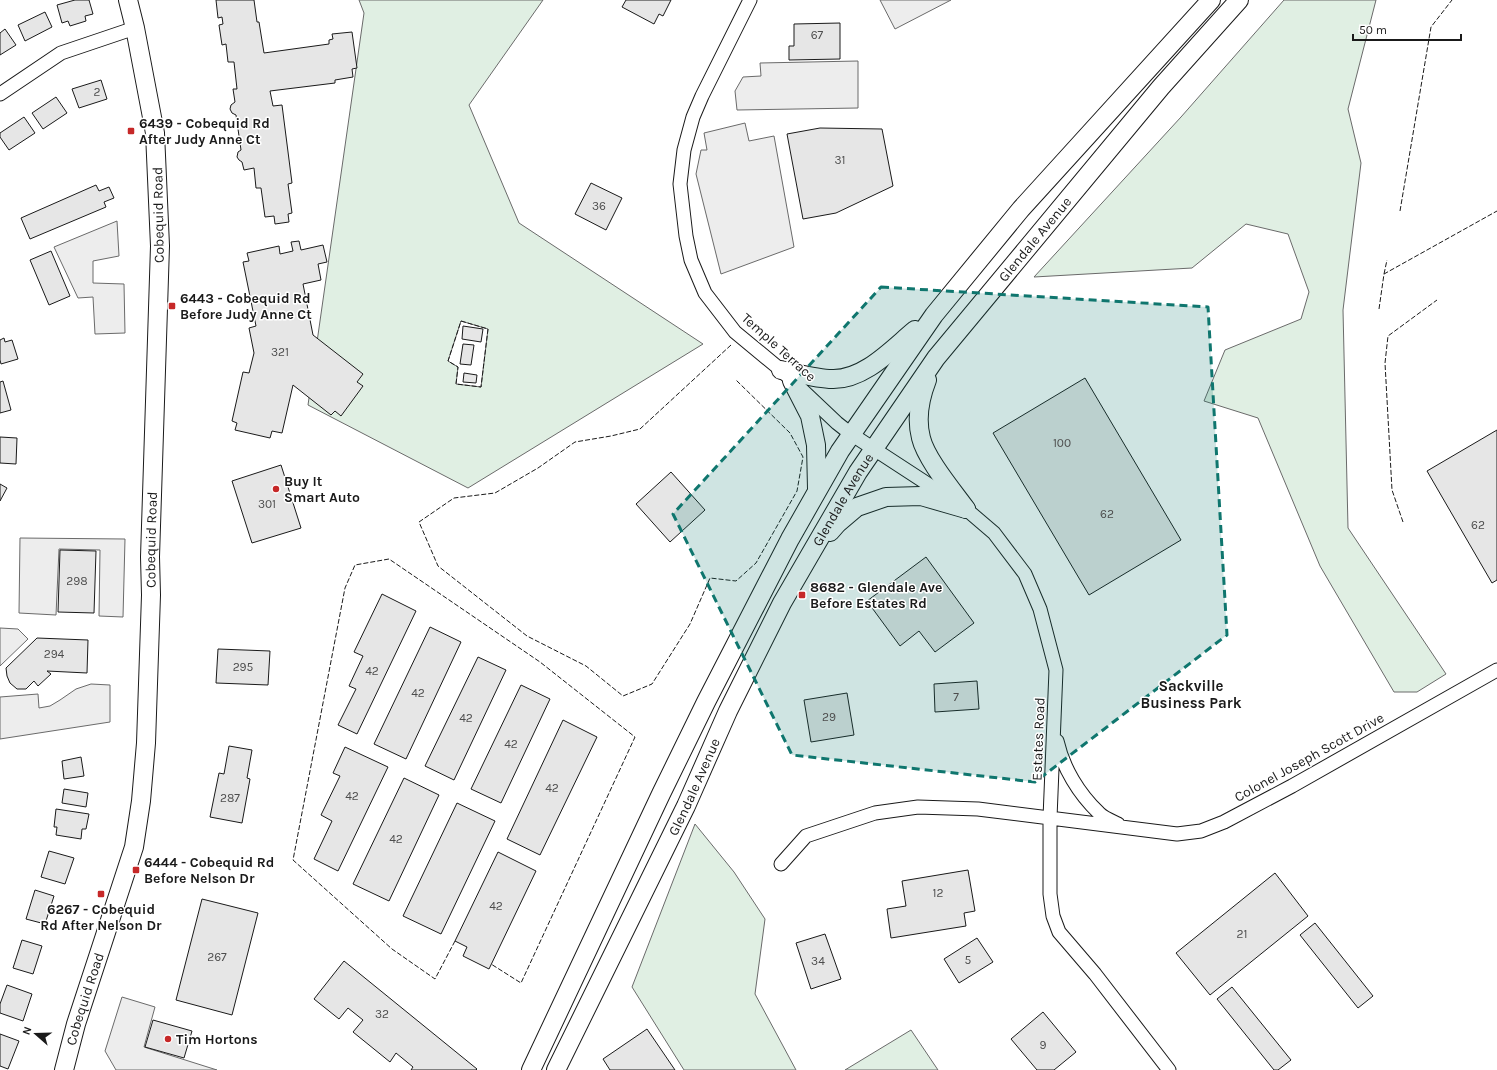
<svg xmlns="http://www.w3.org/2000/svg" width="1497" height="1070" viewBox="0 0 1497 1070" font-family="Karla,sans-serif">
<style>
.green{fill:#e0efe3;stroke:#6a6a6a;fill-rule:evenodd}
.parking{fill:#ededed;stroke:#6a6a6a}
.building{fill:#e6e6e6;stroke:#1a1a1a}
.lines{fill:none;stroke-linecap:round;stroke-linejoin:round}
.minor-casing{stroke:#1a1a1a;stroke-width:15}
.secondary-casing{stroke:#1a1a1a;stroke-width:20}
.minor{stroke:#fff;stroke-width:13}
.secondary{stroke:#fff;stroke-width:18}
.fence{stroke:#1a1a1a;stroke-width:1;stroke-dasharray:5 2;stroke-linecap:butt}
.marked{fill:#0f766e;fill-opacity:0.2;stroke:#0f766e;stroke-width:3;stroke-dasharray:8 5;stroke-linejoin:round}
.poi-dot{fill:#c62828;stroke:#fff;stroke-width:1.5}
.labels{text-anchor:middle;stroke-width:3;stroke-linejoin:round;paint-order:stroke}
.number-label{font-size:12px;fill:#4d4d4d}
.poi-label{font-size:14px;font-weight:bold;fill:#1a1a1a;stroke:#fff;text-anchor:start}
.street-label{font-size:14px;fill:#1a1a1a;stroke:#fff}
.neighbourhood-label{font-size:15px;font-weight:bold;fill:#1a1a1a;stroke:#fff}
</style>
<rect width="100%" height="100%" fill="#fff"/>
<path class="green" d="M359 0H543L469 105 519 223 703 344 468 488 308 405 364 13ZM461 321 488 329 481 387 456 384 458 367 448 361Z
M1284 0H1376L1348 109 1361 163 1343 310 1348 528 1446 674 1417 692H1394L1320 566 1258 418 1204 401 1225 350 1301 319 1309 292 1288 234 1246 224 1192 268 1034 277 1181 117Z
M695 824 734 872 765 919 755 994 796 1070H684L632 987Z
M911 1030 938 1070H845Z"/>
<path class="parking" d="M880 0H951L895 29Z
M858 61V108L737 110 735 91 743 77 761 76 760 63Z
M745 123 749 141 774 136 794 247 721 274 696 174 701 150H707L704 133Z
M117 221 119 256 93 261V283L124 284 125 333 95 334 93 297 78 298 54 247Z
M20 538 125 539 123 617 99 616 100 550 59 549 56 615 19 613Z
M0 628 18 629 28 639 0 666Z
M91 684 110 685V722L0 739V697L38 694 39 708 50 706 60 700 76 689Z
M122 997 155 1007 144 1047 217 1070H116L105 1051Z"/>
<path class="building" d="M75 0H89L93 14 85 16 86 21 70 26 68 21 62 23 57 5Z
M216 0H254L257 22H259L264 53 329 44V40L333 39 332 34 352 32 357 68 352 69 353 77 335 80V83L270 91 273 106 282 105 292 183 288 184 292 213 288 214 289 222 275 224 274 216 265 217 261 188H256L254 168 244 170 242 162 239 160 237 157 238 152 241 150 236 115 232 113 230 109 231 105 235 102 233 89H237L234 62H228L226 44 222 45 219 25 223 24 222 17 218 18Z
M626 0H671L663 16 659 14 654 24 622 7Z
M45 12 52 27 25 41 18 25Z
M840 23V59L789 60V46H794V24Z
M5 29 16 45 0 55V33Z
M101 80 107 99 79 108 72 89Z
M56 97 67 113 43 129 32 113Z
M24 117 35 133 9 150 0 137V133Z
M820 128 882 129 893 186 836 213 803 219 787 134Z
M591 183 622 198 606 230 575 214Z
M96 185 99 191 109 187 114 198 104 202 106 207 30 239 21 218Z
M299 241 301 250 323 245 327 262 318 264 321 280 303 284 313 335 363 374 357 382 363 386 341 416 335 411 331 415 293 385 282 433 272 431 270 438 235 430 237 423 232 421 243 372 249 373 254 353 249 328 256 326 243 262 249 261 247 253 279 246 280 254 293 251 291 242Z
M51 251 70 296 49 305 30 260Z
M463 326 483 329 481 342 462 339Z
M4 338 5 342 12 340 18 359 1 364 0 360V340Z
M463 344 474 345 471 365 460 364Z
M464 373 477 375 476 383 463 382Z
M1085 378 1181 540 1089 595 993 433Z
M3 381 11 410 0 413V382Z
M1497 430V580L1492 583 1427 471Z
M0 437 17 438 16 464 0 463Z
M281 465 301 528 252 543 232 481Z
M671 472 705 510 670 542 636 504Z
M0 484 7 488 0 501Z
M60 550 96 551 94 613 58 612Z
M926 557 974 623 935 652 919 631 900 646 867 601Z
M382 594 416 611 357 734 338 725 356 689 349 686 363 656 354 652Z
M430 627 461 642 406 759 374 744Z
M37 638 88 640 87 673 47 671 51 674 38 686 34 681 26 689H17L10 683 7 676 6 668Z
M218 649 270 651 268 685 216 683Z
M478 657 506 670 454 780 425 766Z
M977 681 979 709 935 712 934 684Z
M521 685 550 699 501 803 471 789Z
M847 693 854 735 811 742 804 700Z
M563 720 597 737 540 855 507 839Z
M229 746 252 750 247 778 250 779 242 823 210 817 219 773 224 774Z
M345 747 388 767 338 871 314 859 332 821 321 815 340 776 333 773Z
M81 757 84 776 64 779 62 761Z
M404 778 439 795 389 901 353 884Z
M64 789 88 793 86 807 62 803Z
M457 803 495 821 441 934 403 916Z
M56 809 89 814 86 829H82L81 839 56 835 57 827H54Z
M49 851 74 858 65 884 41 877Z
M498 852 536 871 489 969 463 956 467 947 455 941Z
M968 870 975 911 964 913 966 926 891 938 887 909 906 906 902 881Z
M1275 873 1308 916 1210 995 1176 953Z
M35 890 54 896 45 924 26 919Z
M202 899 258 913 232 1015 176 1000Z
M1315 923 1373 996 1358 1008 1300 935Z
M825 934 841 979 811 989 796 943Z
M977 938 993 962 959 983 944 959Z
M22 940 42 946 33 974 13 968Z
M344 961 477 1069 476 1070H411L413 1067 396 1053 390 1062 353 1032 363 1020 348 1008 339 1019 314 999Z
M7 985 32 994 23 1021 0 1013V1004Z
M1232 987 1291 1060 1278 1070H1274L1217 999Z
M1043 1012 1076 1052 1054 1070H1037L1011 1039Z
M153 1020 192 1031 184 1058 145 1047Z
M647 1029 675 1070H610L603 1059Z
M0 1034 19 1041 8 1069 0 1066Z"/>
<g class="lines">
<g class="minor-casing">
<path id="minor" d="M750 0 702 96 693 117 684 150 680 184 686 236 691 260 705 293 735 332 781 370 837 423 851 434 966 509 994 533 1025 574 1040 609 1056 670 1050 818V894L1053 916 1059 932 1095 974 1169 1070
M0 94 61 53 135 28
M1057 741C1063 768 1079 794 1099 813 1104 818 1112 821 1118 824
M781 864 806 836 875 813 918 807 978 809 1177 834 1201 831 1224 822 1292 786 1497 670"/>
</g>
<g class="secondary-casing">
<g id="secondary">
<path d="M781 370C796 373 818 379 832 379 864 380 892 349 915 330"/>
<path d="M927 380C920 398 916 419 921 438 926 459 953 491 966 509"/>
<path d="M792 381 810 416 816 445 817 489"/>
<path d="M830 532 837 524 857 507 886 497 921 496 966 509"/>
<path id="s1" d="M64 1070 76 1024 134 847 141 801 146 743 151 595 150 557 160 246 155 133 135 28 128 0"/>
<path d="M531 1070 661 794 706 702 790 539 840 451 934 315 1021 209 1211 0"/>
<path id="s2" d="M556 1070 686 806 728 711 782 603 858 472 936 358 1161 87 1239 0"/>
</g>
</g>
<use href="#minor" class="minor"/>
<use href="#secondary" class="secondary"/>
<path class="fence" d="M1400 211 1431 27 1452 0
M1384 274 1387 260
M1379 309 1384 274 1497 211
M461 321 488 329 481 387 456 384 458 367 448 361Z
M731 345 640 429 611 436 575 442 538 468 495 493 454 498 419 522 438 566 527 636 586 666 623 696 652 684 690 624 710 578 736 581 756 563 797 491 803 457 790 433 736 380
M1403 522 1392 490 1385 363 1388 336 1437 300
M455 941 435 979 392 949 293 860 345 588 355 565 389 559 540 662 635 737 521 983 491 964"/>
</g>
<path class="marked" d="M881 287 1208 307 1227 635 1035 782 792 755 673 514Z"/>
<g class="poi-dot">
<rect x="127" y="127" width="8" height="8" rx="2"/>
<rect x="168" y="302" width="8" height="8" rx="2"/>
<circle cx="276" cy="489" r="4"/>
<rect x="798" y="591" width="8" height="8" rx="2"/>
<rect x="132" y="866" width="8" height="8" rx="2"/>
<rect x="97" y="890" width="8" height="8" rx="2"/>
<circle cx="168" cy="1039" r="4"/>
</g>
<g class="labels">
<g class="number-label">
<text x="817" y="39">67</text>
<text x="97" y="96">2</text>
<text x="840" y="164">31</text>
<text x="599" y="210">36</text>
<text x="280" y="356">321</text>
<text x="1062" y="447">100</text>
<text x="267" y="508">301</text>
<text x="1107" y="518">62</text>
<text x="1478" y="529">62</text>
<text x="77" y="585">298</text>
<text x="54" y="658">294</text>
<text x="243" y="671">295</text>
<text x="372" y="675">42</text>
<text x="418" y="697">42</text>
<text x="956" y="701">7</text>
<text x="829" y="721">29</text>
<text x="466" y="722">42</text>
<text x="511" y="748">42</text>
<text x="552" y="792">42</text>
<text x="352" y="800">42</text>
<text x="230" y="802">287</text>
<text x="396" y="843">42</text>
<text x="938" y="897">12</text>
<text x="496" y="910">42</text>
<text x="1242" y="938">21</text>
<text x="217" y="961">267</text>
<text x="968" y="964">5</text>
<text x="818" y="965">34</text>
<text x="382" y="1018">32</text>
<text x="1043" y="1049">9</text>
</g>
<g class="poi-label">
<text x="139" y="128">6439 - Cobequid Rd<tspan x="139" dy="16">After Judy Anne Ct</tspan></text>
<text x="180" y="303">6443 - Cobequid Rd<tspan x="180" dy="16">Before Judy Anne Ct</tspan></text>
<text x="284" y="486">Buy It<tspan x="284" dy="16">Smart Auto</tspan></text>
<text x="810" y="592">8682 - Glendale Ave<tspan x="810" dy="16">Before Estates Rd</tspan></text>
<text x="144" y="867">6444 - Cobequid Rd<tspan x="144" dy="16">Before Nelson Dr</tspan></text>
<text x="101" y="914" text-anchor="middle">6267 - Cobequid<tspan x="101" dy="16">Rd After Nelson Dr</tspan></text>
<text x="176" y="1044">Tim Hortons</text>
</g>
<g class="street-label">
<text transform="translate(158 215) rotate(-91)" y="5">Cobequid Road</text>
<text dy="5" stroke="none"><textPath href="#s2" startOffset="963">Glendale Avenue</textPath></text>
<text transform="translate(779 347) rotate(42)" y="5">Temple Terrace</text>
<text dy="5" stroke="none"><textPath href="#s2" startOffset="639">Glendale Avenue</textPath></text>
<text dy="5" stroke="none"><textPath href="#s1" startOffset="542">Cobequid Road</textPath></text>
<text transform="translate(1038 739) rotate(-88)" y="5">Estates Road</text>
<text transform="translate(1309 757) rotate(-29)" y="5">Colonel Joseph Scott Drive</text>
<text dy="5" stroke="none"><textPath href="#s2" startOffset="315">Glendale Avenue</textPath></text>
<text dy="5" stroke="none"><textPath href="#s1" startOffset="74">Cobequid Road</textPath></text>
</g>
<g class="neighbourhood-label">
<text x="1191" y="691">Sackville<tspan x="1191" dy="17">Business Park</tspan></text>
</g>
</g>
<g transform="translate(36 1034) rotate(290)" stroke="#ffffff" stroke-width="3" paint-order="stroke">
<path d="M0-3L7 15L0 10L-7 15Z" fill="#1a1a1a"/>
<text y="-6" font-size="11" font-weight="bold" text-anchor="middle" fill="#1a1a1a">N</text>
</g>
<path d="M1353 34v6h108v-6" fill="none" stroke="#1a1a1a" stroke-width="2"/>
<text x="1359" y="34" font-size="12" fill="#1a1a1a" stroke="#ffffff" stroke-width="3" paint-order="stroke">50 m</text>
</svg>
